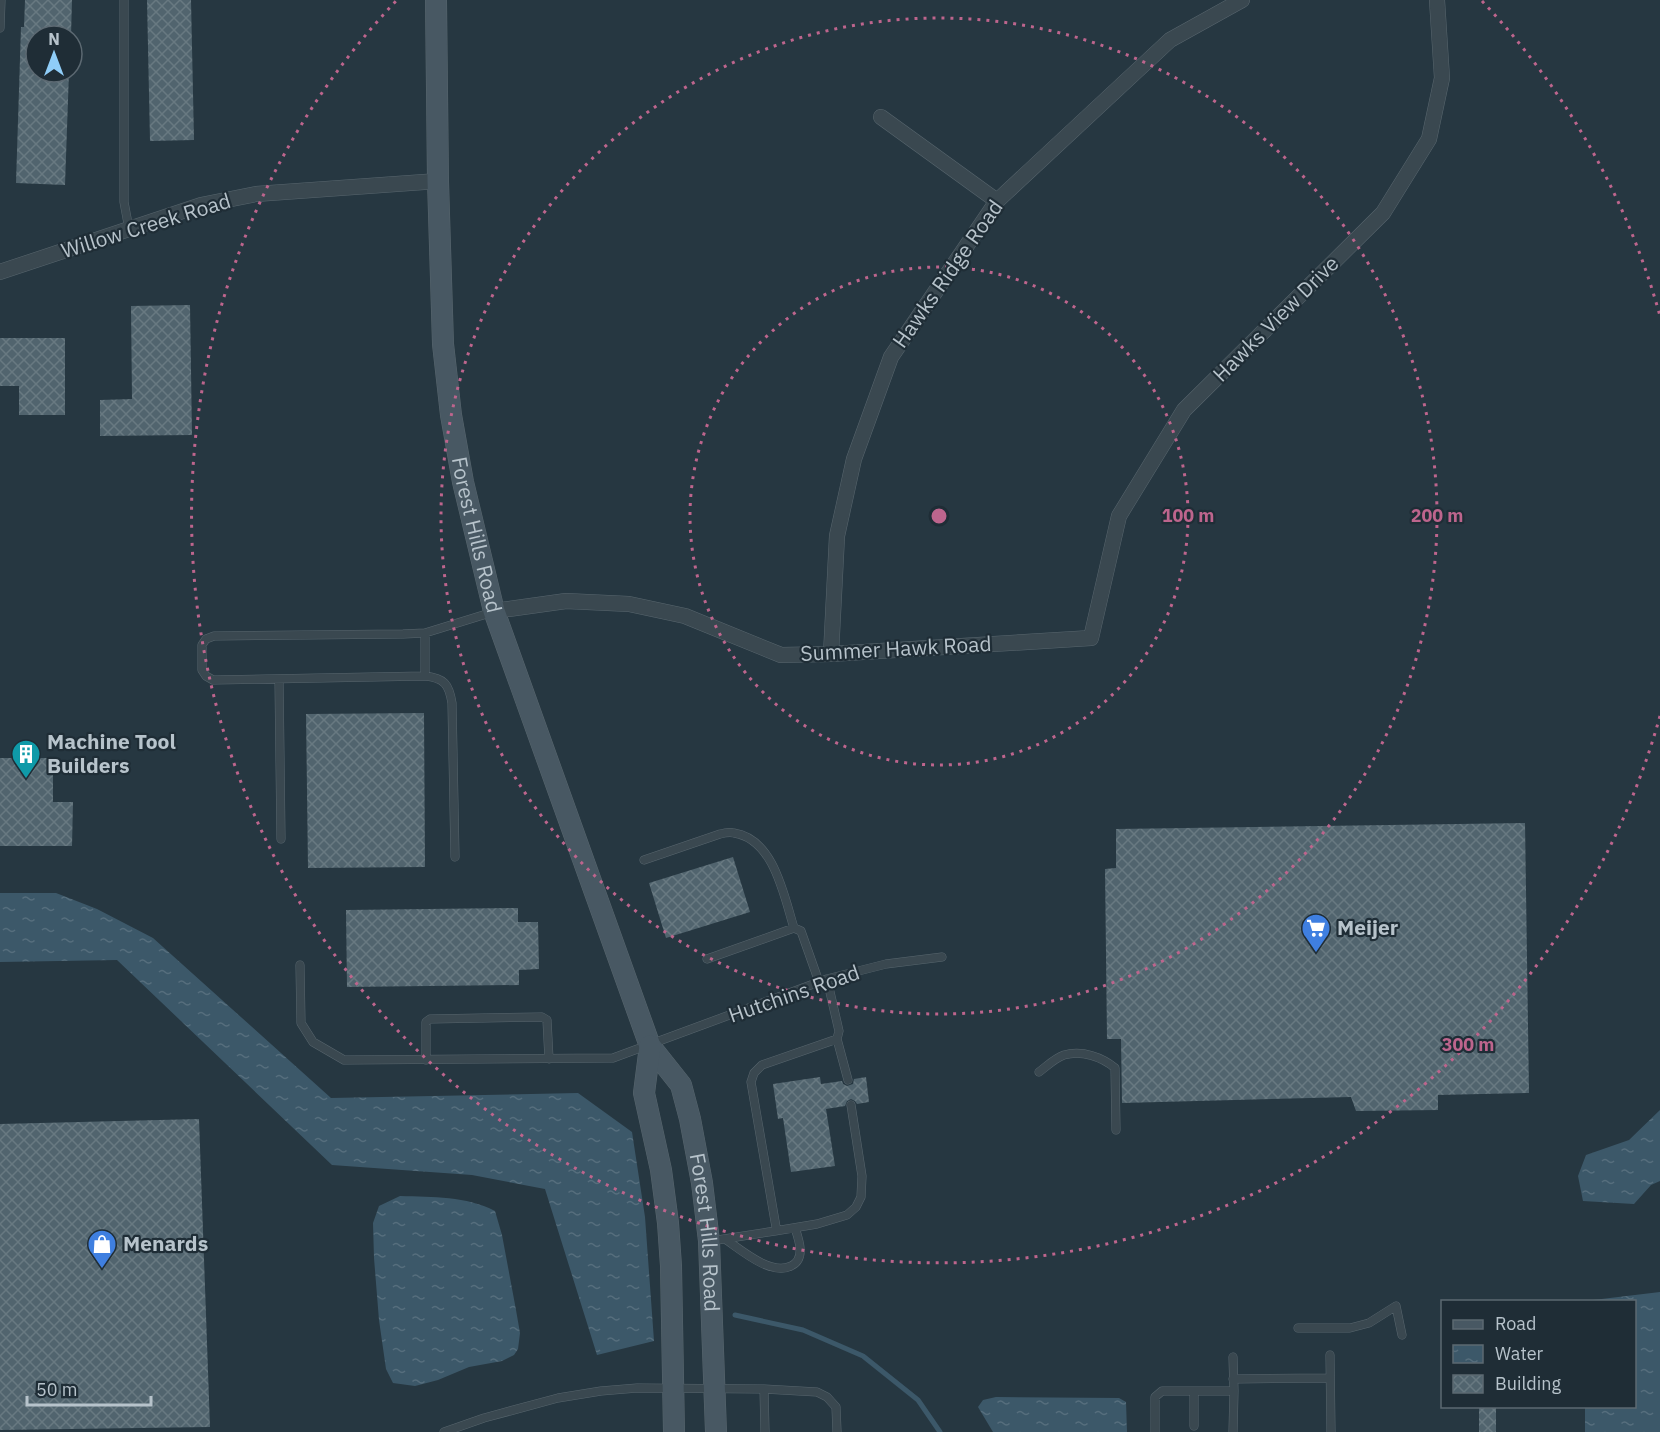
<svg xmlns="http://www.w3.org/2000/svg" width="1660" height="1432" viewBox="0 0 1660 1432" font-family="'IBM Plex Sans',sans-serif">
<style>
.water{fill:url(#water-ripples)}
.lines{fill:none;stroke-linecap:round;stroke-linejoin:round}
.stream{stroke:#3c5869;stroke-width:5}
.building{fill:url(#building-cross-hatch)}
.lane-casing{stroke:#58666e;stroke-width:9}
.street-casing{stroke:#58666e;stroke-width:16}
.secondary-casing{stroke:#58666e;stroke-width:22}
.lane{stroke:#3a4850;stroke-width:8}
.street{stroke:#3a4850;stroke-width:15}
.secondary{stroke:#485863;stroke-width:21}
.ring{fill:none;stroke:#bd658d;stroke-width:3;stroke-dasharray:3 6}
.labels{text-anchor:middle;stroke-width:4.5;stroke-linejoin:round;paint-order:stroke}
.street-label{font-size:21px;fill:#b7c3cb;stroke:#1f2d36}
.poi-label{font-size:21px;font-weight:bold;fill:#b7c3cb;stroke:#1f2d36;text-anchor:start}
.centre{fill:#bd658d;stroke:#1f2d36;stroke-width:3}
.ring-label{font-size:18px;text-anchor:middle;font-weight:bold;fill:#bd658d;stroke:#1f2d36;stroke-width:4.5;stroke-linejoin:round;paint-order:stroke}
</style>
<defs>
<pattern id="water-ripples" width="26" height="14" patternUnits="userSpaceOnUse" patternTransform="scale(1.5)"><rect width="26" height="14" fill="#3c5869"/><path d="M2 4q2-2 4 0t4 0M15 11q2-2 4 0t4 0" fill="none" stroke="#566e7d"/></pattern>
<pattern id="building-cross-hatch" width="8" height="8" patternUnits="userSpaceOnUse" patternTransform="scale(1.5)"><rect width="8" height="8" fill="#51646e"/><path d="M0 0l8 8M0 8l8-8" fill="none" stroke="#687981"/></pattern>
</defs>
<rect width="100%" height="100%" fill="#263741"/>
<path class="water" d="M0 893H56L97 909 153 938 331 1098 578 1093 632 1132 645 1217 654 1341 597 1355 545 1189 472 1175 332 1165 117 960 0 962Z
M1660 1110V1181L1651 1185 1634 1204 1583 1201 1578 1176 1586 1155 1629 1140Z
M400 1196C433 1197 466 1196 495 1211L502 1235 516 1310 520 1333 518 1349 514 1355 502 1361 469 1367 438 1380 415 1386 393 1383 386 1369 379 1320 374 1258 373 1223 379 1206Z
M1660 1292V1432H1585V1407L1634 1406V1302L1585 1301Z
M996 1397 1119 1398 1126 1402 1127 1432H993L978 1407 983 1400Z"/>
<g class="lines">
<path class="stream" d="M735 1315 803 1330 863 1356 918 1400 940 1432"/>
</g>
<path class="building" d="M25 0H72L71 36H36V72H69L65 185 16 183 21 27H24Z
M147 0H191L194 140 150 141Z
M190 305 192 435 100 436V400L132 399 131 306Z
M0 338H65V415H19V386H0Z
M424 713 425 867 308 868 306 714Z
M0 758H53V802H73L72 846H0Z
M1525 823 1529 1093 1438 1095V1110L1356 1111 1351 1097 1122 1103 1121 1039H1107L1105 869 1116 868V829Z
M733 857 750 912 666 938 649 883Z
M518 908V922H538L539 969 519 970V985L347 987 346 910Z
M820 1077 821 1084 842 1081 843 1084 847 1086 853 1084 854 1079 866 1077 869 1102 857 1104 855 1101 851 1099 847 1101 845 1106 826 1109 835 1166 791 1172 783 1118 778 1119 773 1084Z
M199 1119 210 1427 0 1430V1124Z
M1479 1407H1496V1432H1479Z"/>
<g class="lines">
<g class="lane-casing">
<path id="lane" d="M124 0V202L129 229
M0 28 1 0
M425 633V676C444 678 449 684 452 703L455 857
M425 676 213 680 206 676 202 670V645L206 639 214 636 403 634 425 633 493 612
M279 679 281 839
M644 860 720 834C724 833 730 832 734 833 774 839 784 896 794 928
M707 959 794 928 801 931 819 982
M300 965 301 1023 313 1042 344 1060 613 1058 827 979 886 964 942 957
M837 1039 848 1080
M426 1060V1022L430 1019 542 1017 547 1020 549 1059
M1039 1072C1047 1066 1055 1058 1064 1055 1082 1050 1102 1057 1115 1068L1116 1130
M775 1231 817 1224 847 1215 856 1207 861 1197 862 1176 851 1105
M725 1239C741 1250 771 1276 791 1266 806 1259 799 1240 795 1228
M711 1241 775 1231 776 1227 751 1082 754 1073 762 1065 837 1039 839 1031 827 979
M1298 1328H1350L1369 1323 1396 1306 1402 1335
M1330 1355 1331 1432
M1233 1379 1330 1378
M764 1389 765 1432
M1194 1392V1426
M444 1432 484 1418 558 1398 601 1391 637 1388 764 1389 817 1392 827 1397 836 1407 837 1432
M1155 1432V1397L1162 1391H1234L1233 1357
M1233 1432 1234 1391"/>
</g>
<g class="street-casing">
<path id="street" d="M881 117 997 201
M0 272 201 205 256 194 438 181
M494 611 566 601 629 604 685 616 781 655 831 654 1091 638 1119 516 1184 410 1383 213 1429 139 1442 78 1437 0
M831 654 837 536 854 459 891 357 997 201 1170 40 1242 0"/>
</g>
<g class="secondary-casing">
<g id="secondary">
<path id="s1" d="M436 0 438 181 443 344 451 415 463 482 494 611 650 1046 681 1085 690 1119 702 1183 709 1241 716 1432"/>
<path d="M650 1046 644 1093 661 1170 668 1223 671 1266 674 1432"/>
</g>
</g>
<use href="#lane" class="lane"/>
<use href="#street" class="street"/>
<use href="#secondary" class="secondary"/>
</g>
<g class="ring">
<circle cx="939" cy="516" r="249"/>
<circle cx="939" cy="516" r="498"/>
<path d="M1660 716A748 748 0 1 1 396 1M1482 1A748 748 0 0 1 1660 316"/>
</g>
<defs>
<g id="building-pin" transform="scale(1.5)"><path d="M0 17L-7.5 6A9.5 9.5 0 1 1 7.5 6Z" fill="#0f9aa8" stroke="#1f2d36"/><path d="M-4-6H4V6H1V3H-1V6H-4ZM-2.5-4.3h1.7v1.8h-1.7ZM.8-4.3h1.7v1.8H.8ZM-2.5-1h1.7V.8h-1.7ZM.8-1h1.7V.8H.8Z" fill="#fff"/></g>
<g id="supermarket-pin" transform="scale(1.5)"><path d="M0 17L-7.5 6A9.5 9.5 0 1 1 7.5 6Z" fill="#3f7fe0" stroke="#1f2d36"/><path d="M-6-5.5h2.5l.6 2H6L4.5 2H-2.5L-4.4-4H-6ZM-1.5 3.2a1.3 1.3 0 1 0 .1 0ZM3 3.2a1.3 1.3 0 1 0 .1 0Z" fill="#fff"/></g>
<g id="shop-pin" transform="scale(1.5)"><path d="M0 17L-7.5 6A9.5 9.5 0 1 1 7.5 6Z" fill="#3f7fe0" stroke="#1f2d36"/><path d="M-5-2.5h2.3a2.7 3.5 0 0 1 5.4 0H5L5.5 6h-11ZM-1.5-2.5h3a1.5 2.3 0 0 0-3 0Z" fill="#fff"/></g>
</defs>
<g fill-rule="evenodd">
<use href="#building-pin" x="26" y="754"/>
<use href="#supermarket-pin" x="1316" y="928"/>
<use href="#shop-pin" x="102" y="1244"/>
</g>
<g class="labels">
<g class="street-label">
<text transform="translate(146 226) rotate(-17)" y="7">Willow Creek Road</text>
<text transform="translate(948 274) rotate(-55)" y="7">Hawks Ridge Road</text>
<text transform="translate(1276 319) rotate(-45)" y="7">Hawks View Drive</text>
<text dy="7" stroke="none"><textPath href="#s1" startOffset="538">Forest Hills Road</textPath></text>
<text transform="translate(896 649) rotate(-3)" y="7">Summer Hawk Road</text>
<text transform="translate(794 994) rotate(-19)" y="7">Hutchins Road</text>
<text dy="7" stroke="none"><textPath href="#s1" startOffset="1278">Forest Hills Road</textPath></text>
</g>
<g class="poi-label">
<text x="47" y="749">Machine Tool<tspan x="47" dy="24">Builders</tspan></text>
<text x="1337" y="935">Meijer</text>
<text x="123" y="1251">Menards</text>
</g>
</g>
<circle cx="939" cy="516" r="9" class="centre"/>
<g class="ring-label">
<text x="1188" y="522">100 m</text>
<text x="1437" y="522">200 m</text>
<text x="1468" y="1051">300 m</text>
</g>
<rect x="1441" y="1300" width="195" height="108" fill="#1f2d36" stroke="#5c6972" stroke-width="1.5"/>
<rect x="1453" y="1320" width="30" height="9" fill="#485863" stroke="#5c6972" stroke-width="1.5"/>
<text x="1495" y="1330" font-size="18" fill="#b7c3cb">Road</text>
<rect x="1453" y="1345" width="30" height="18" fill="url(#water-ripples)" stroke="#5c6972" stroke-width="1.5"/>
<text x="1495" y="1360" font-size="18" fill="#b7c3cb">Water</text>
<rect x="1453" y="1375" width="30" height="18" fill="url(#building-cross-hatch)" stroke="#5c6972" stroke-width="1.5"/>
<text x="1495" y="1390" font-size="18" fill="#b7c3cb">Building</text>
<g transform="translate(54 54)"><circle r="28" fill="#1f2d36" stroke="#5c6972" stroke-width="1.5"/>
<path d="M0-4.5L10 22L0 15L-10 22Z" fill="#8fcdf8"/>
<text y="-9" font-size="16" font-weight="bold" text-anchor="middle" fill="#b7c3cb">N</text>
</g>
<path d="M27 1396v9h124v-9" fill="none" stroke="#b7c3cb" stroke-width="3"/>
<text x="36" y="1396" font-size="18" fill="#b7c3cb" stroke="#1f2d36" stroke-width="4.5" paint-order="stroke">50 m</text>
</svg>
